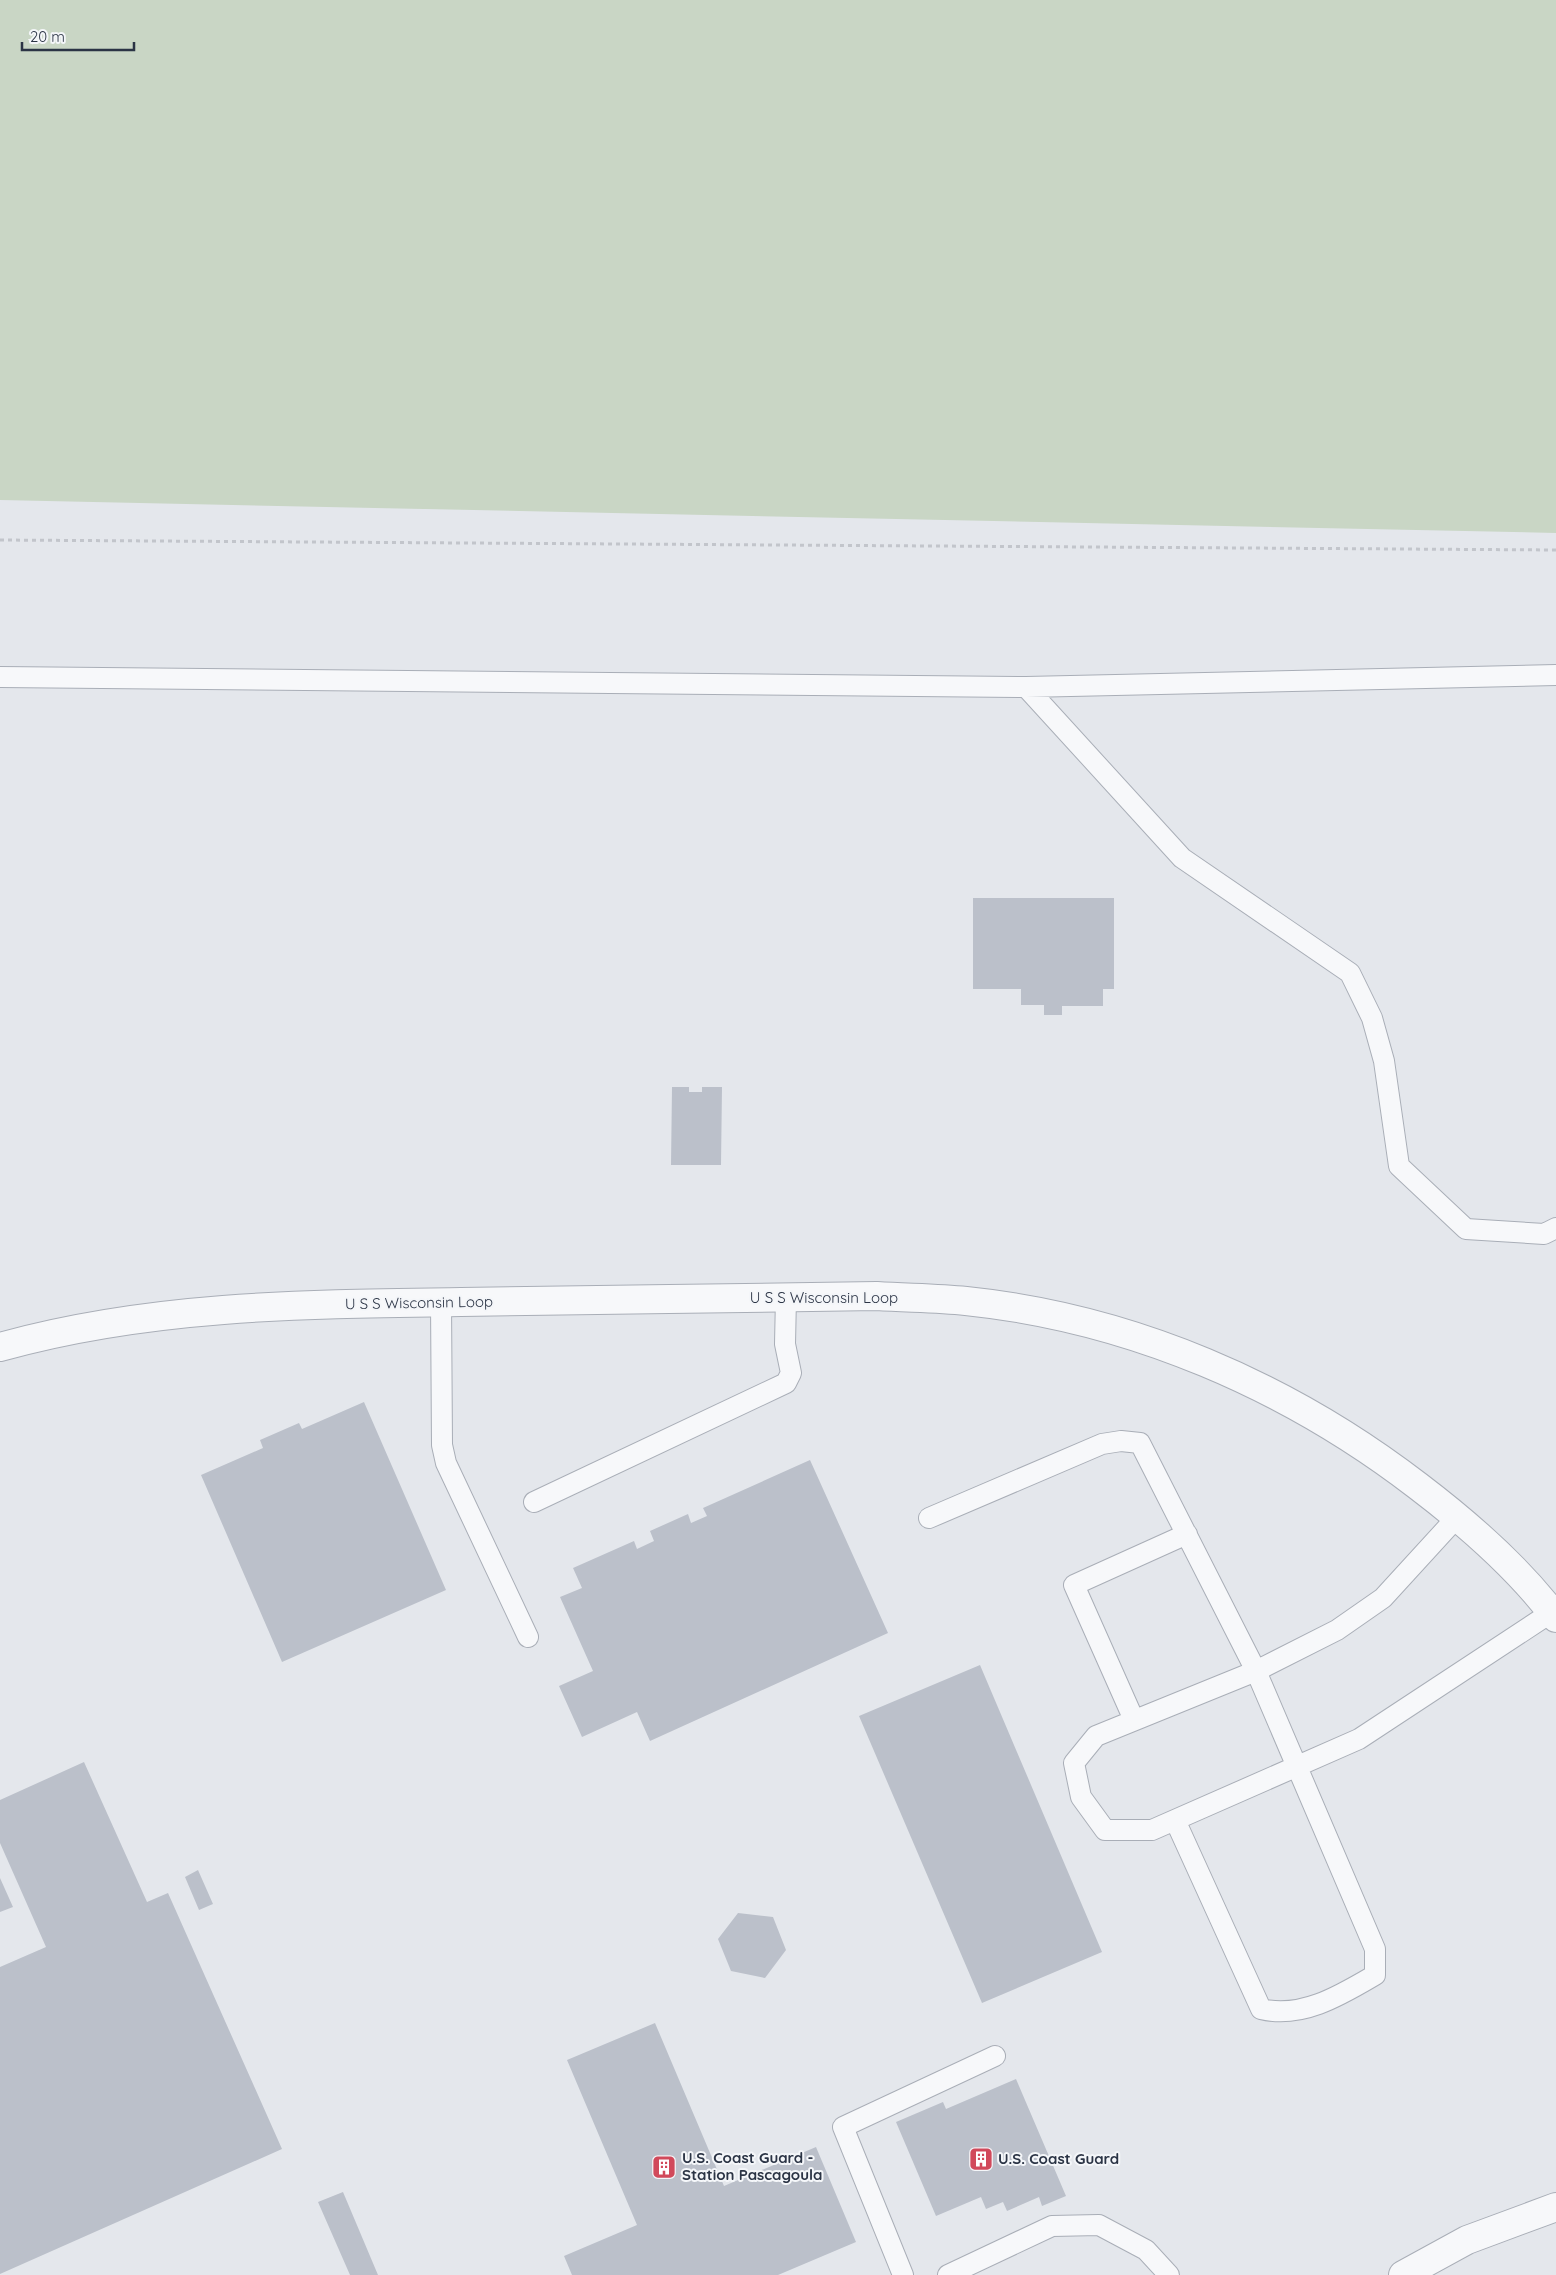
<svg xmlns="http://www.w3.org/2000/svg" width="1556" height="2275" viewBox="0 0 1556 2275" font-family="Quicksand,sans-serif">
<style>
.green{fill:#c9d6c5}
.building{fill:#bbc0ca}
.lines{fill:none;stroke-linecap:round;stroke-linejoin:round}
.service-casing{stroke:#a9aeb7;stroke-width:22}
.minor-casing{stroke:#a9aeb7;stroke-width:30}
.path{stroke:#c2c5cb;stroke-width:3;stroke-dasharray:4 4;stroke-linecap:butt}
.service{stroke:#f7f8fa;stroke-width:20}
.minor{stroke:#f7f8fa;stroke-width:28}
.labels{text-anchor:middle;stroke-width:4;stroke-linejoin:round;paint-order:stroke}
.street-label{font-size:15px;fill:#2b3445;stroke:#f4f6f9}
.poi-label{font-size:15px;font-weight:bold;fill:#2b3445;stroke:#f4f6f9;text-anchor:start}
</style>
<rect width="100%" height="100%" fill="#e4e7ec"/>
<path class="green" d="M0 0H1556V533L0 500Z"/>
<path class="building" d="M973 898H1114V989H1103V1006H1062V1015H1044V1005H1021V989H973Z
M672 1087H689V1092H702V1087H722L721 1165H671Z
M364 1402 446 1590 282 1662 201 1475 263 1448 260 1440 299 1423 302 1429Z
M810 1460 888 1633 650 1741 637 1712 582 1737 559 1686 593 1671 560 1597 582 1588 573 1568 634 1541 637 1549 654 1541 650 1531 688 1514 691 1523 707 1516 703 1508Z
M980 1665 1102 1952 982 2003 859 1716Z
M84 1762 147 1902 168 1893 282 2149 0 2274V1967L46 1947 0 1843V1800Z
M198 1870 213 1904 199 1910 185 1877Z
M0 1878 13 1907 0 1912Z
M738 1913 773 1917 786 1950 765 1978 731 1971 718 1939Z
M655 2023 724 2186 816 2147 856 2242 778 2275H572L564 2256 637 2225 567 2060Z
M1016 2079 1066 2196 1042 2206 1039 2197 1007 2211 1003 2202 986 2209 981 2197 936 2216 896 2122 943 2102 946 2109Z
M343 2192 378 2275H350L318 2202Z"/>
<g class="lines">
<g class="service-casing">
<path id="service" d="M0 677 1026 687 1556 675
M1026 687 1182 858 1350 973 1372 1018 1384 1061 1399 1166 1466 1229 1544 1234 1556 1228
M441 1302 442 1445 446 1463 528 1637
M534 1502 786 1383 791 1373 785 1344 786 1297
M1458 1516 1383 1598 1337 1630 1256 1671 1096 1736 1074 1763 1081 1797 1105 1830H1152L1359 1739 1552 1612
M929 1518 1102 1444 1121 1441 1140 1443 1256 1671 1375 1949V1975C1341 1995 1302 2019 1261 2009L1175 1820
M1134 1720 1074 1585 1187 1534
M903 2275 843 2127 995 2056
M948 2275 1052 2226 1099 2225 1146 2250 1169 2275"/>
</g>
<g class="minor-casing">
<path id="minor" d="M0 1347C150 1305 307 1304 461 1302 600 1300 738 1298 877 1296 907 1298 937 1298 966 1301 1131 1318 1288 1386 1418 1486 1468 1524 1518 1567 1556 1618
M1403 2275 1467 2240 1556 2207"/>
</g>
<path class="path" d="M0 540 1556 550"/>
<use href="#service" class="service"/>
<use href="#minor" class="minor"/>
</g>
<defs>
<g id="building-square" transform="scale(1.25)"><rect x="-9" y="-9" width="18" height="18" rx="4" fill="#d1495b" stroke="#f4f6f9"/><path d="M-4-6H4V6H1V3H-1V6H-4ZM-2.5-4.3h1.7v1.8h-1.7ZM.8-4.3h1.7v1.8H.8ZM-2.5-1h1.7V.8h-1.7ZM.8-1h1.7V.8H.8Z" fill="#fff"/></g>
</defs>
<g fill-rule="evenodd">
<use href="#building-square" x="981" y="2159"/>
<use href="#building-square" x="664" y="2167"/>
</g>
<g class="labels">
<g class="street-label">
<text x="824" y="1303">U S S Wisconsin Loop</text>
<text transform="translate(419 1303) rotate(-1)" y="5">U S S Wisconsin Loop</text>
</g>
<g class="poi-label">
<text x="682" y="2163">U.S. Coast Guard -<tspan x="682" dy="17">Station Pascagoula</tspan></text>
<text x="998" y="2164">U.S. Coast Guard</text>
</g>
</g>
<path d="M22 42v8h112v-8" fill="none" stroke="#2b3445" stroke-width="2.5"/>
<text x="30" y="42" font-size="15" fill="#2b3445" stroke="#f4f6f9" stroke-width="4" paint-order="stroke">20 m</text>
</svg>
